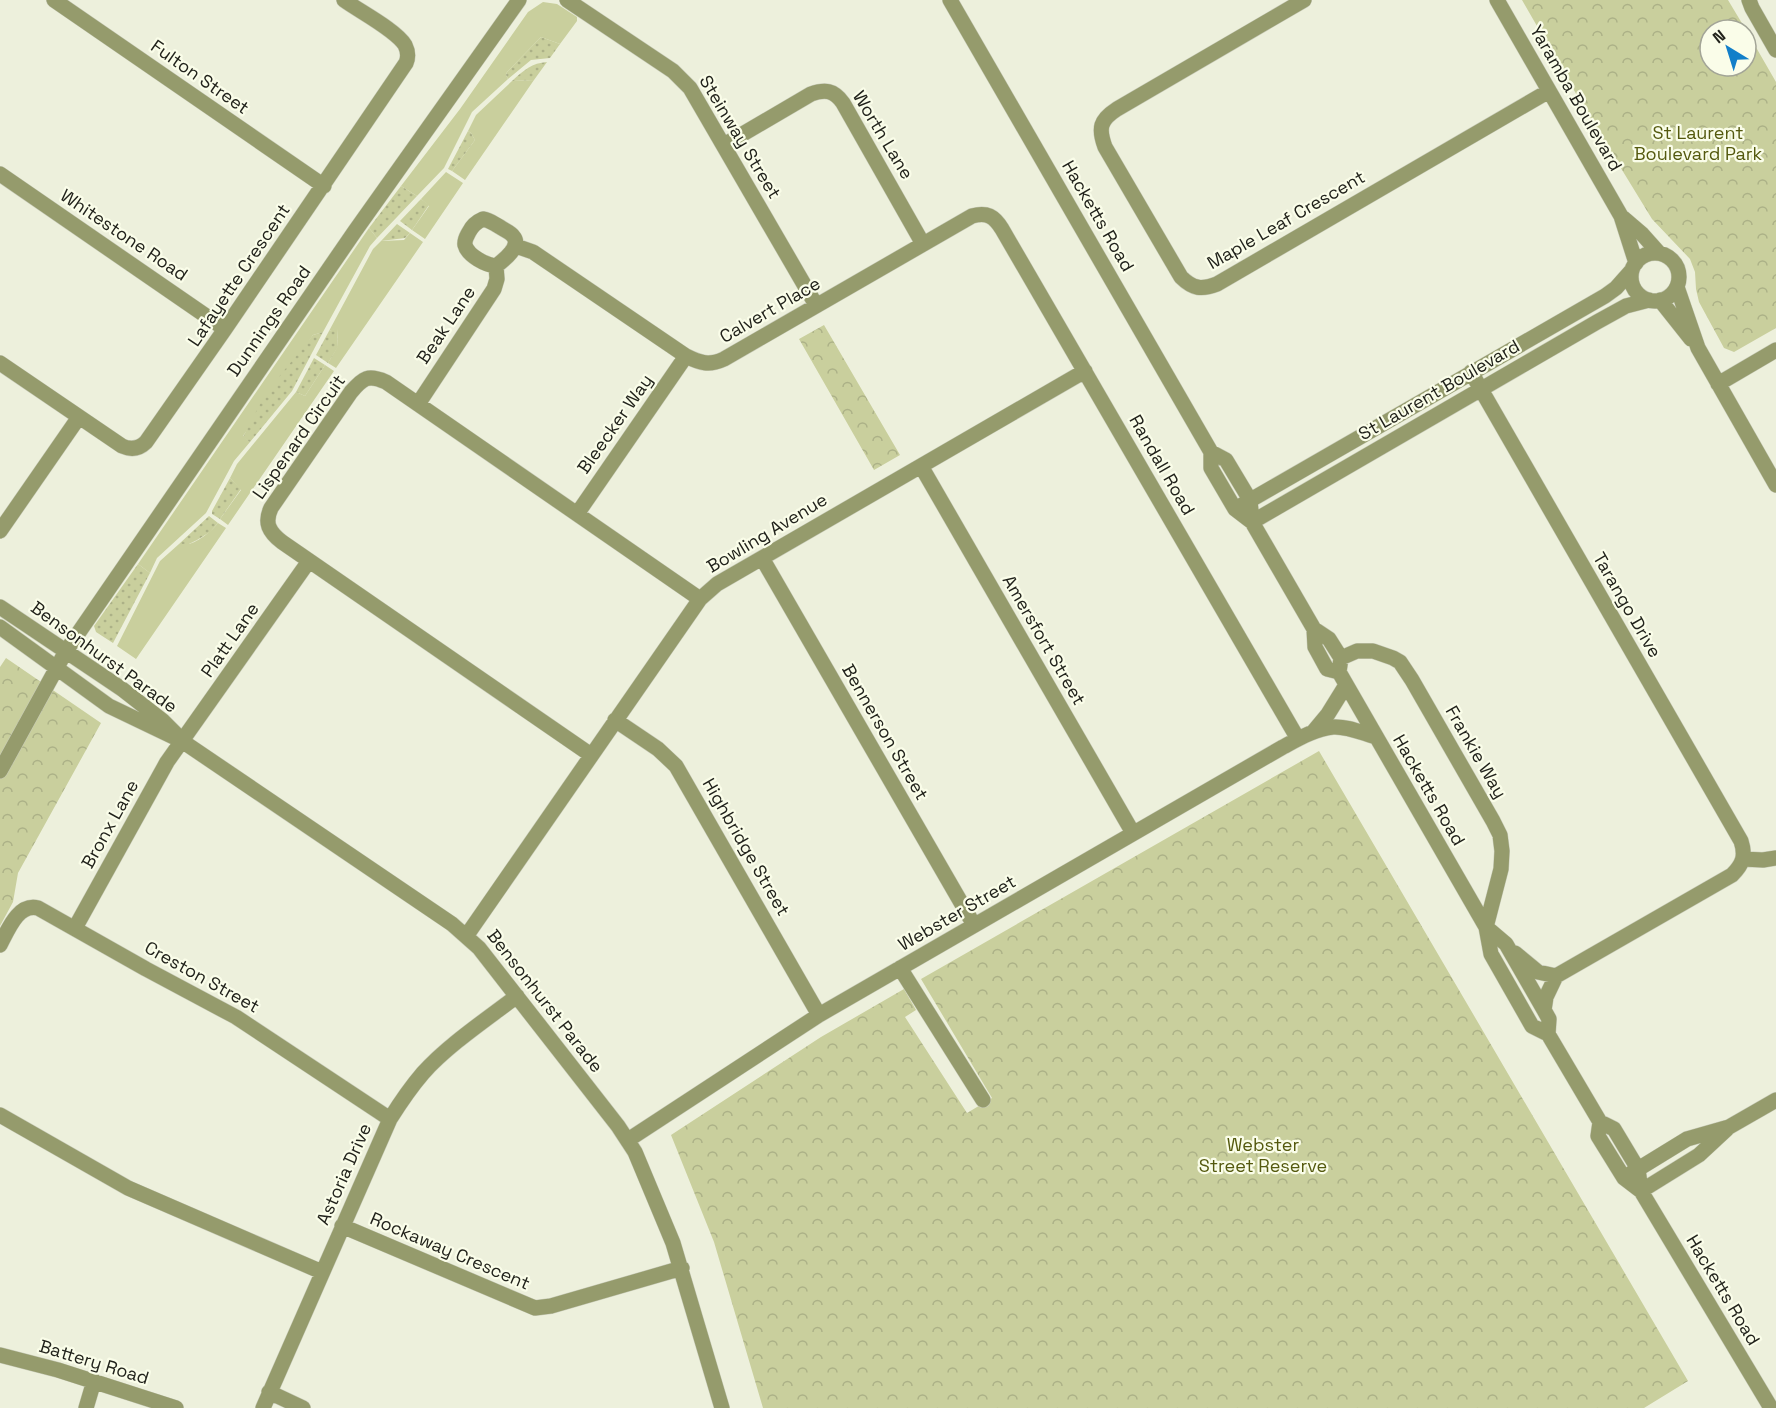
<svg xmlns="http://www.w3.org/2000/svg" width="1776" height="1408" viewBox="0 0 1776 1408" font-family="'Space Grotesk',sans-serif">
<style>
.grass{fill:#c9cf9d}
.forest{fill:url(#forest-crowns)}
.garden{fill:url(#garden-dots)}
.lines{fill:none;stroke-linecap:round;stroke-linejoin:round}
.minor-casing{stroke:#c8cbb9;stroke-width:16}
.minor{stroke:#959b6c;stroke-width:15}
.labels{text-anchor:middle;stroke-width:4.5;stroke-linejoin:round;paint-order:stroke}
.street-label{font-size:18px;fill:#21221b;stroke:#fafde9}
.park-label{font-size:18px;fill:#54590e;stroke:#fafde9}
</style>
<defs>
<pattern id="forest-crowns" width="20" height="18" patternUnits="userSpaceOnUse" patternTransform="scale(1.5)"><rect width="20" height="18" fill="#c9cf9d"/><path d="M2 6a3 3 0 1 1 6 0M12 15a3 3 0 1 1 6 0" fill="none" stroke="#acb187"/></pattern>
<pattern id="garden-dots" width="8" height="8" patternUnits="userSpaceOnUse" patternTransform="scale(1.5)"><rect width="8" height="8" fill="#c9cf9d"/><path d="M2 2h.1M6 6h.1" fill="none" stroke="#acb187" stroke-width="1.8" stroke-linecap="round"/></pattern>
</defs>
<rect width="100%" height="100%" fill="#edf0dc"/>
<path class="grass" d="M543 2 557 4 577 17V21L560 44 541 37 507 72 506 75 508 79 472 112 444 168 417 196 401 186 460 109 528 12Z
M534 80 465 180 452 171 475 140 471 133 468 131 476 115 512 81Z
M446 172 463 183 425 239 412 230 429 206 421 199Z
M369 228 377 238 370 246 323 332 313 335 243 436 250 442 234 461 206 513 157 558 150 573 138 564Z
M410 233 423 242 336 368 328 363 338 346 337 329 329 331 373 249 381 241 404 240Z
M325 365 334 371 228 525 220 519 241 490 230 478 237 464 296 392 305 396Z
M218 523 226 528 136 659 117 646 160 561 179 544C180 544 188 544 189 544 198 542 213 530 218 523Z"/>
<path class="forest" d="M1522 0H1728L1746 30H1710V66H1746V30L1776 82V328L1734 352 1724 348 1699 302 1696 289 1695 272 1690 259 1652 219 1586 111Z
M824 325 900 455 874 470 799 339Z
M6 658 101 723 18 873 13 902 0 926V667Z
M1319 751 1688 1381 1644 1408H763L714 1242 671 1135 821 1037 904 989 916 1010 905 1017 967 1113 992 1098 921 979Z"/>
<path class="garden" d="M541 37 560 44 550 58 531 60 508 79 506 75 507 72Z
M547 62 534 80 512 81C524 70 532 63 547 62Z
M468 131 471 133 475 140 452 171 448 169Z
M401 186 417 196 377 238 369 228Z
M421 199 429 205 412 230 400 221Z
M397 224 410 233 405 238 381 241Z
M337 328 338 347 328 363 316 355 329 331Z
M323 332 292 391 250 442 243 437 265 394 313 335Z
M314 358 325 365 305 396 296 392Z
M230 478 241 489 220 519 212 514V511Z
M209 516 218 523 210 532 197 540 189 544H179Z
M138 564 150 573 113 643 96 632 94 626Z"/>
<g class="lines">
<g class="minor-casing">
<path id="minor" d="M54 0 324 186
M567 0 673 71 690 88 816 305
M950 0 1211 452V468L1235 509 1252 522
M1304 0 1117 109C1100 120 1098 128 1105 147L1181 277C1193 289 1202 290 1217 284L1549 91
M1497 0 1621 216 1636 263
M1749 0 1752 8 1776 50
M724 145 811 94C825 89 834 90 843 103L923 244
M0 174 225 329
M1621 216 1642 234 1659 253
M483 219C490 220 494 224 500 227 504 230 510 232 513 236 522 246 504 260 496 266 486 265 468 256 465 245 464 240 467 236 469 232 472 226 476 222 483 219Z
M516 246 533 252 686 356C700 363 709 366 724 359L972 216C987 212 994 216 1002 229L1298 739
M1631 277a24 24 0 1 1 48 0a24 24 0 1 1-48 0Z
M1677 287 1698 348 1776 485
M1660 300 1691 339
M0 363 122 446C131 450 139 449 146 442L225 329 406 63C409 56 408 51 405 45 396 30 359 11 344 0
M1471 372 1741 841C1746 856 1743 864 1732 875L1556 976 1546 997 1544 1010
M1718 384 1776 350
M418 404 494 289 497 279 496 266
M1211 452 1226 460 1250 500 1252 522 1314 629 1315 647 1327 669 1339 672
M921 466 1133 833
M1235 509 1605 296 1616 288 1632 270
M577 514 686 356
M1252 522 1597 322 1626 306 1649 300
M0 531 79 417
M762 558 974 925
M0 607 122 689 163 721 176 734
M0 627 109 706 182 741 452 924 479 948 618 1126 635 1152 673 1243 722 1408
M1314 629 1329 639 1341 658 1339 672 1486 927 1491 954 1532 1026 1548 1034 1600 1122 1614 1129 1638 1169 1641 1191
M1341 658 1357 651H1373L1393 658 1400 662 1412 680 1493 821 1500 835 1502 851 1501 869 1486 927
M615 720 658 749 676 766 819 1015
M1313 732 1328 714 1346 685
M591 755 282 542C269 532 264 523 271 508L351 392C363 378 368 374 386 382L700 599
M0 771 66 651 355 231 519 0
M1743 859 1763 860 1776 858
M1486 927 1506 944 1544 1010 1549 1019 1548 1034
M75 928 167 762 309 561
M467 935 700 599 717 584 1085 371
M0 945C8 930 18 903 38 908L146 969 236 1017 390 1119
M1515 953 1538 972 1556 976
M900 968 983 1100
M0 1115 128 1188 322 1272
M1600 1122 1598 1136 1624 1178 1641 1191 1771 1408
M628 1140 819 1015 1283 747C1298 739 1315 729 1333 727 1347 726 1362 733 1376 737
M1630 1174 1687 1139 1729 1127 1776 1100
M1641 1191 1699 1155 1727 1129
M342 1226 535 1308 551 1306 682 1268
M0 1355 58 1370 176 1408
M269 1392 303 1408
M86 1408 94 1381
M263 1408 390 1119C400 1103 411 1087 423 1073 448 1045 487 1019 517 996"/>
</g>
<use href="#minor" class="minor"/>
</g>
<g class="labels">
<g class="street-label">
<text transform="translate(200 77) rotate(35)" y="6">Fulton Street</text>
<text transform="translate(1576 98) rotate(60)" y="6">Yaramba Boulevard</text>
<text transform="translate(883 135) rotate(59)" y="6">Worth Lane</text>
<text transform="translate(740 137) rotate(59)" y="6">Steinway Street</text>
<text transform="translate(1098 216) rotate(60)" y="6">Hacketts Road</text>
<text transform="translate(1286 220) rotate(-30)" y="6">Maple Leaf Crescent</text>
<text transform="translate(124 235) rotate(34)" y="6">Whitestone Road</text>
<text transform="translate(239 275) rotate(-56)" y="6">Lafayette Crescent</text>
<text transform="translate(770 310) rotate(-30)" y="6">Calvert Place</text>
<text transform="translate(269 321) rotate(-55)" y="6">Dunnings Road</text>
<text transform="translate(446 325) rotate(-56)" y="6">Beak Lane</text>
<text transform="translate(1439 390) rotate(-30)" y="6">St Laurent Boulevard</text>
<text transform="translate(615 424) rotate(-55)" y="6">Bleecker Way</text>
<text transform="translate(299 437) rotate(-55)" y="6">Lispenard Circuit</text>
<text transform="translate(1162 465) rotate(60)" y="6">Randall Road</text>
<text transform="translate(767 533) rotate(-31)" y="6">Bowling Avenue</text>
<text transform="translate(1627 605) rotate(60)" y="6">Tarango Drive</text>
<text transform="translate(230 640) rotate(-55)" y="6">Platt Lane</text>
<text transform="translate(1044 640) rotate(60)" y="6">Amersfort Street</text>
<text transform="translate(104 657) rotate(36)" y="6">Bensonhurst Parade</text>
<text transform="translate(885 732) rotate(60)" y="6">Bennerson Street</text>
<text transform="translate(1476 752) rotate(60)" y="6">Frankie Way</text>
<text transform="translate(1429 790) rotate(60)" y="6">Hacketts Road</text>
<text transform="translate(110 824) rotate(-61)" y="6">Bronx Lane</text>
<text transform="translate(746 847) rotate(60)" y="6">Highbridge Street</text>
<text transform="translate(957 913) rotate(-30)" y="6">Webster Street</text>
<text transform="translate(202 977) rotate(29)" y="6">Creston Street</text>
<text transform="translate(545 1001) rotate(52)" y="6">Bensonhurst Parade</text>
<text transform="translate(344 1174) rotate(-66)" y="6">Astoria Drive</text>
<text transform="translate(450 1251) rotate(23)" y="6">Rockaway Crescent</text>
<text transform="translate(1723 1290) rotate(59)" y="6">Hacketts Road</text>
<text transform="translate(94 1362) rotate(17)" y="6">Battery Road</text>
</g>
<g class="park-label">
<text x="1698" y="139">St Laurent<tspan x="1698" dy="21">Boulevard Park</tspan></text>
<text x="1263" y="1151">Webster<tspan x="1263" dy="21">Street Reserve</tspan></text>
</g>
</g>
<g transform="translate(1728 48) rotate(322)"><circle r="28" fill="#fafde9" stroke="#a3a597" stroke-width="1.5"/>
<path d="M0-4.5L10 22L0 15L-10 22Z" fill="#127fc9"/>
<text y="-9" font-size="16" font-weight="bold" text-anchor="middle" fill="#21221b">N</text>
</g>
</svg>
